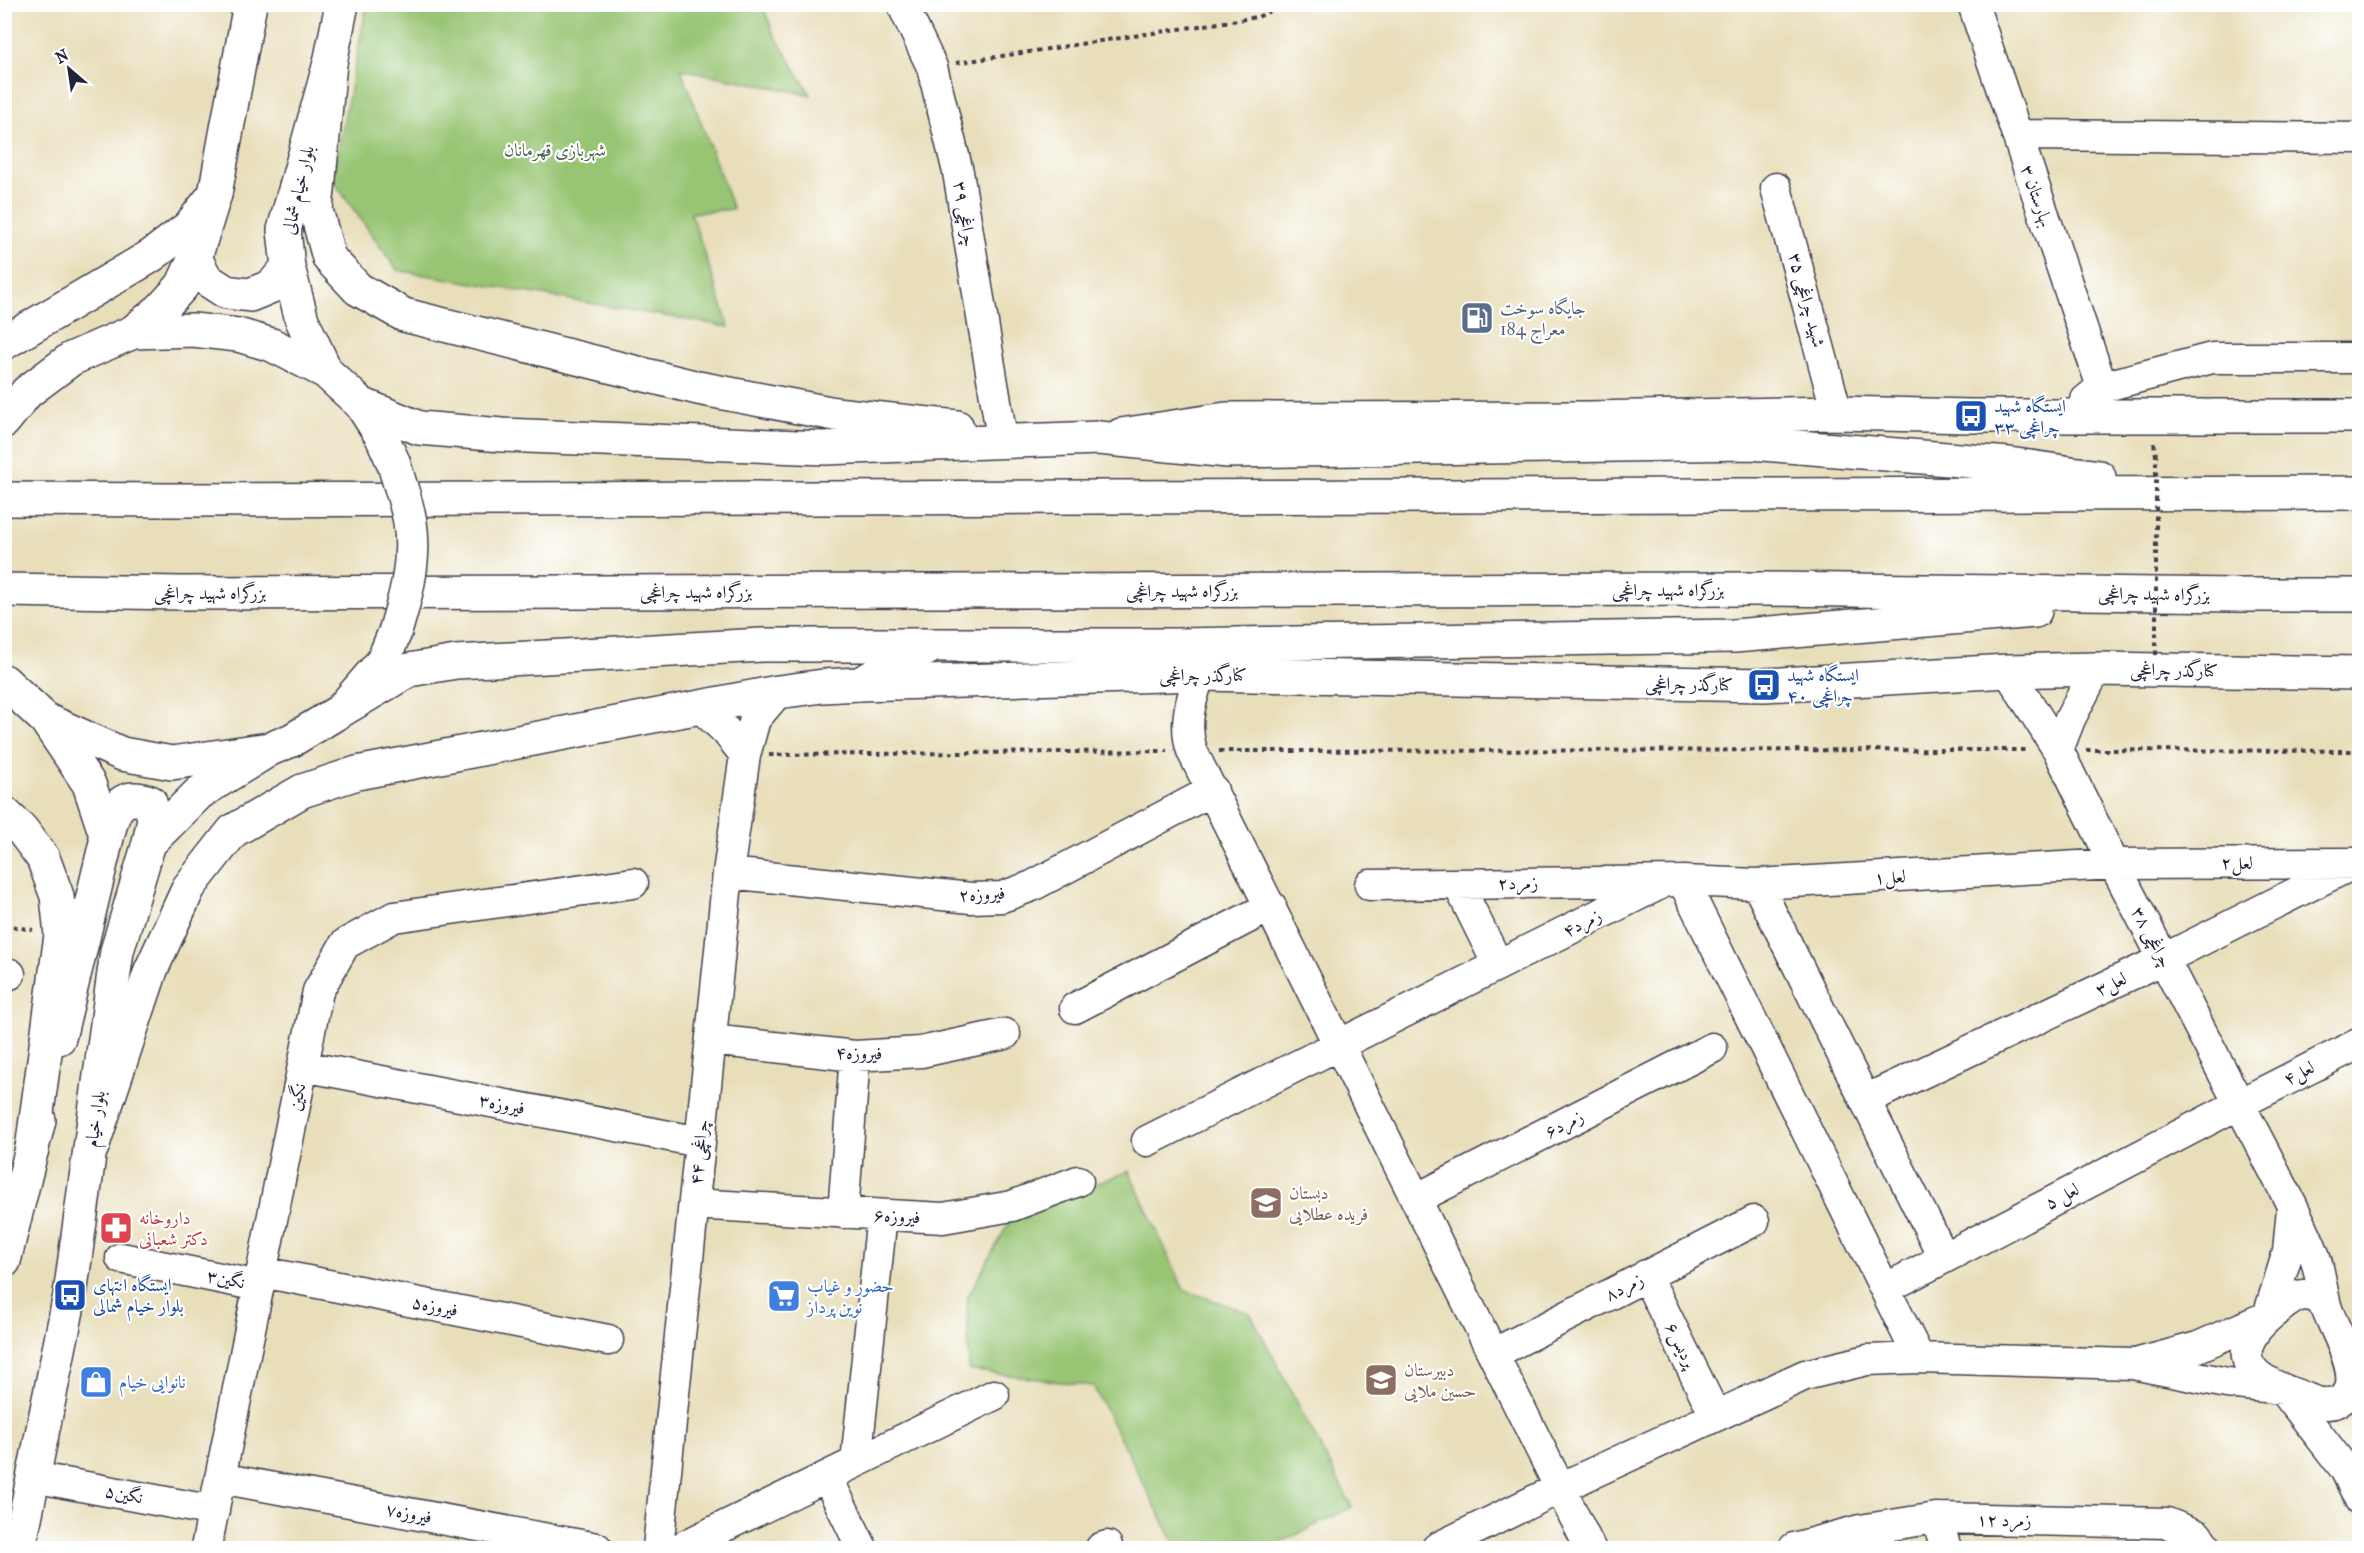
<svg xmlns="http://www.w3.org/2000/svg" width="2364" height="1553" viewBox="0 0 2364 1553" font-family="'IM FELL French Canon',Amiri,serif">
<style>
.green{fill:#97c573;stroke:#5c7457;stroke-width:1.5}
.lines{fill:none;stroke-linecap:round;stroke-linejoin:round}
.minor-casing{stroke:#403e4e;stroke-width:33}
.major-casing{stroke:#403e4e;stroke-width:36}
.highway-casing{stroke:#403e4e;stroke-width:36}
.path{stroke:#403e4e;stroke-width:4;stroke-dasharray:4.5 4.5;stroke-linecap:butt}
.minor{stroke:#fff;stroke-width:30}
.major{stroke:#fff;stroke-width:33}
.highway{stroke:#fff;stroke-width:33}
.major-bridge-casing{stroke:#403e4e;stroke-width:36;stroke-linecap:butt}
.path-bridge{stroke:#403e4e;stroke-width:4;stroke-dasharray:4.5 4.5;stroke-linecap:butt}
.major-bridge{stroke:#fff;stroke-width:33}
.labels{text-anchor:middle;stroke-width:4.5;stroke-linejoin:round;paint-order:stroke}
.park-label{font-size:18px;fill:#4b5b4f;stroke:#fff}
.street-label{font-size:18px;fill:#22223b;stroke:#fff}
.service-label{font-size:18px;fill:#4e5e75;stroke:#fff;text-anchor:start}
.transit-label{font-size:18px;fill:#164399;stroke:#fff;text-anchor:start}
.education-label{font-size:18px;fill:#785e54;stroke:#fff;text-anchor:start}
.health-label{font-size:18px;fill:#be3a42;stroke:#fff;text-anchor:start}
.shop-label{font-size:18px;fill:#366cbe;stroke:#fff;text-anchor:start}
</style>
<rect width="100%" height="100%" fill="#fff"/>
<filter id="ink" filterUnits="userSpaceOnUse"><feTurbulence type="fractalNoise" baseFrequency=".0167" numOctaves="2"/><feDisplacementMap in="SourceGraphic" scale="12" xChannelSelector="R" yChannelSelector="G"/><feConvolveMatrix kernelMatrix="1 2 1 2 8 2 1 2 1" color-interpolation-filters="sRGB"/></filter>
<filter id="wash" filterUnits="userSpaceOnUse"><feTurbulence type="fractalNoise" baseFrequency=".008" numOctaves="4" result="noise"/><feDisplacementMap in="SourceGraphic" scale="24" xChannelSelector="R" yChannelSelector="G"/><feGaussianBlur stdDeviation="1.35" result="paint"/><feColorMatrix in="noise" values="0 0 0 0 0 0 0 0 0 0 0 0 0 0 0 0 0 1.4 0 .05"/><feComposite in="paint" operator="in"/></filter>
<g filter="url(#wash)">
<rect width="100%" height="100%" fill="#e8deba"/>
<path class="green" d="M367 5H763L773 33 811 95 681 69 733 209 691 213 729 327 397 270 332 179Z
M1129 1171 1184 1290 1250 1313 1352 1507 1270 1548H1177L1093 1386 969 1370 967 1298 1013 1215Z"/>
</g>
<g filter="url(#ink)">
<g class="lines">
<g class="minor-casing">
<path id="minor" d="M902 4 932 67 958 172 1001 432
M1973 4 2102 387
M2017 135 2360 138
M1776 188 1837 413
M2086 400 2102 387 2212 358H2360
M2008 671 2058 750 2114 864 2292 1205C2300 1223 2310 1241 2316 1260 2321 1276 2322 1293 2327 1309 2335 1332 2364 1377 2345 1397 2333 1408 2320 1404 2306 1398 2291 1392 2270 1386 2257 1374 2231 1350 2260 1322 2280 1308 2287 1302 2294 1296 2304 1295 2314 1295 2321 1300 2327 1308
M1200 674C1191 700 1183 723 1192 751L1590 1548
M700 707 726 731 745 755
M2058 750 2070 719 2096 669
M728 873 971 898 1002 897 1032 886 1213 790
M1683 881 1919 1358
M1458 884 1498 965
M1757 884 1944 1258
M1370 885 1683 881 1757 884 2114 864 2360 863
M4 974H10
M1075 1008 1271 906
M711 1040 855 1056 921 1052 1005 1034
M303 1066 700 1142
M1865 1100 2164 959 2349 866
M1147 1141 1658 885
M1416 1199 1712 1048
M710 1205 943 1218 1012 1206 1078 1181
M843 1213 855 1056
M121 1258 259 1286
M262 1272 608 1340
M1646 1275 1715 1415
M1885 1289 2239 1104 2360 1043
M1493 1354 1754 1221
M2139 1363 2198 1347 2268 1316 2288 1252 2292 1208
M856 1462 882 1215
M33 1477 214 1511
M827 1477 862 1548
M220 1478 597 1548
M1936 1518 1946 1548
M206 1548 318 991 345 944 394 917 633 883
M658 1548 728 873 745 755 755 719 778 692
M680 1548 994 1395
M1101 1548 1107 1546
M1437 1548 1560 1488 1805 1375 1867 1360 1919 1358 2133 1364 2227 1383 2283 1389 2345 1469 2360 1500
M1794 1548 1860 1530 1936 1518 2167 1523 2197 1535 2207 1548"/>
</g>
<g class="major-casing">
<path id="major" d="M195 258 206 279 226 292 250 295 272 286 288 267
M133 332 161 309 182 286 195 258 215 194 250 4
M326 372 302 320 288 267 284 230 330 63 342 4
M4 421 27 392 71 359 133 332 193 330 238 335 272 345 326 372 361 404 382 437 394 464
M1121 435 1226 419 1589 418 1837 413 1971 416H2360
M4 681 46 720 122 754 172 763 270 749 292 740 340 711 383 661 395 632
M859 684 1200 674 1764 685 2008 671 2096 669 2360 673
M46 720 89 784 107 838 59 1038
M107 838C113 812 118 791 150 802L154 819 149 843
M4 1261 39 1120
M19 1548 70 1295 117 951 149 843 199 793 270 749"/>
</g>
<g class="highway-casing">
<path id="highway" d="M330 63 316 210 329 258 358 289 404 315 698 388 835 414 957 427
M4 343 151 256 189 227 215 194
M361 404 419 428 502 435 824 448 1099 438 1228 451 1750 443 2009 464 2099 477
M4 410 16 406
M4 499 173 500 2360 493
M4 590 181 593 1764 589 2235 595H2360
M340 711 409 670 456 662 762 645H1177L1734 636 2035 611
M4 813 22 830 43 858 57 896 61 935 32 1149
M92 1147 151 970 189 887 233 831 302 791 357 773 778 692 823 686 859 684 928 648"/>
</g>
<path class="path" d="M956 63 1258 17 1284 4
M2154 443 2156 455
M2086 750 2360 751
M1219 751 2028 750
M769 755 1167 751
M4 925 33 930"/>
<use href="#minor" class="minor"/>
<use href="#major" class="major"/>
<use href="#highway" class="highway"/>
<g class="major-bridge-casing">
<path id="major-bridge" d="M394 464C399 483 407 503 410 522 416 560 406 596 395 632"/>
</g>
<path class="path-bridge" d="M2156 655V455"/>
<use href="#major-bridge" class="major-bridge"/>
</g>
</g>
<defs>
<g id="fuel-square" transform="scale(1.725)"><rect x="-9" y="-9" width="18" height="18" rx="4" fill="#5c6f8a" stroke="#fff"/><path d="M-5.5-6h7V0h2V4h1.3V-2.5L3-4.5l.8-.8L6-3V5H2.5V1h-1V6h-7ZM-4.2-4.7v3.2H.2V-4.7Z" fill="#fff"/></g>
<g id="bus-square" transform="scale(1.725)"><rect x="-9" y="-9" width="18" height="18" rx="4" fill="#1a4fb4" stroke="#fff"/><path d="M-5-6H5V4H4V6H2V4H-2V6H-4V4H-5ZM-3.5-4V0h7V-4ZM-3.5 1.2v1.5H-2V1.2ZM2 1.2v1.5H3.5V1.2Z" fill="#fff"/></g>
<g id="school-square" transform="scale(1.725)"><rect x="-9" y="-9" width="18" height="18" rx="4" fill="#8d6e63" stroke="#fff"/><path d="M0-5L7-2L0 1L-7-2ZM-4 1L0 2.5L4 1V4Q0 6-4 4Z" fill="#fff"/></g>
<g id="pharmacy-square" transform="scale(1.725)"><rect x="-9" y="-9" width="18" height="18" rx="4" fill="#e0444e" stroke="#fff"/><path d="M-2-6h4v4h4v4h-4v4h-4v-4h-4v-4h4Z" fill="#fff"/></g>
<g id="supermarket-square" transform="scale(1.725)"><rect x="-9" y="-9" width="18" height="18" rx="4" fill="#3f7fe0" stroke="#fff"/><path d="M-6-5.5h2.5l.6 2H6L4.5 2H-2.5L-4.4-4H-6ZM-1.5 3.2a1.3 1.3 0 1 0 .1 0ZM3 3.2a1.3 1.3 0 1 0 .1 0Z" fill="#fff"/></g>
<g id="shop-square" transform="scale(1.725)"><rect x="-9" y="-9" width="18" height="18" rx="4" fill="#3f7fe0" stroke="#fff"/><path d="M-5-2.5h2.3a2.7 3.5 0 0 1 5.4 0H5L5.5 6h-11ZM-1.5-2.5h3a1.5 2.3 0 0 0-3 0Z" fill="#fff"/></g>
</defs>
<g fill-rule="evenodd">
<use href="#fuel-square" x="1477" y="318"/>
<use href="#bus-square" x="1971" y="416"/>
<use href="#bus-square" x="1764" y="685"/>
<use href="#school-square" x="1266" y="1203"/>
<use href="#pharmacy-square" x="116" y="1228"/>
<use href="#bus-square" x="70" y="1295"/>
<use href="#supermarket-square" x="784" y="1296"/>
<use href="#school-square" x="1381" y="1380"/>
<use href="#shop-square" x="96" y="1382"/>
</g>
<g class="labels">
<g class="park-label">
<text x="555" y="156">شهربازی قهرمانان</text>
</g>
<g class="street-label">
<text transform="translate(298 190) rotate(-77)" y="6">بلوار خیام شمالی</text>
<text transform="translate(2037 196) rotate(71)" y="6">بهارستان ۳</text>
<text transform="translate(965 214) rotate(81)" y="6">چراغچی ۳۹</text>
<text transform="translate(1807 300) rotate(75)" y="6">شهید چراغچی ٣۵</text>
<text x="1668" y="596">بزرگراه شهید چراغچی</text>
<text x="1182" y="597">بزرگراه شهید چراغچی</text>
<text x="696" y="598">بزرگراه شهید چراغچی</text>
<text x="210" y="599">بزرگراه شهید چراغچی</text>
<text transform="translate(2154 594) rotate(1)" y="6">بزرگراه شهید چراغچی</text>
<text transform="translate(2174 670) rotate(1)" y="6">کنارگذر چراغچی</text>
<text x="1203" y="681">کنارگذر چراغچی</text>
<text transform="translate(1689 684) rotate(1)" y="6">کنارگذر چراغچی</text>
<text x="2237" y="869">لعل۲</text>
<text transform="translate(1890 877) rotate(-3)" y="6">لعل۱</text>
<text transform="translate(1518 883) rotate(-1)" y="6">زمرد۲</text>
<text transform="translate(982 894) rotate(-3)" y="6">فیروزه۲</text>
<text transform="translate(1582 923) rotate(-27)" y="6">زمرد۴</text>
<text transform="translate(2152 937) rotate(62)" y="6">چراغچی ۳۸</text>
<text transform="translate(2111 984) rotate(-25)" y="6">لعل۳</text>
<text transform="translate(859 1053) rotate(1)" y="6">فیروزه۴</text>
<text transform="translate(2299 1073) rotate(-27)" y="6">لعل۴</text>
<text transform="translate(297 1097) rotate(-79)" y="6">نگین</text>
<text transform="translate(502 1104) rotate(11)" y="6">فیروزه۳</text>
<text transform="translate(95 1119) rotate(-82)" y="6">بلوار خیام</text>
<text transform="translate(1564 1124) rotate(-27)" y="6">زمرد۶</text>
<text transform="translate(699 1152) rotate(-84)" y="6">چراغچی ۴۴</text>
<text transform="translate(2062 1196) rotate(-28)" y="6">لعل ۵</text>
<text transform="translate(897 1216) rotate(3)" y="6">فیروزه۶</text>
<text transform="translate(226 1279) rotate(11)" y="6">نگین۳</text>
<text transform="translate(1624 1287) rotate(-27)" y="6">زمرد۸</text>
<text transform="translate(435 1306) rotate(11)" y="6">فیروزه۵</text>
<text transform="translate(1681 1345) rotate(64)" y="6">پردیس۶</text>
<text transform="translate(124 1494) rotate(11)" y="6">نگین۵</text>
<text transform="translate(409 1513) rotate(11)" y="6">فیروزه۷</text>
<text transform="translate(2004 1520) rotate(1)" y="6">زمرد ۱۲</text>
</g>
<g class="service-label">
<text x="1500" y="314">جایگاه سوخت<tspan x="1500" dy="21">184 معراج</tspan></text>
</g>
<g class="transit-label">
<text x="1994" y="412">ایستگاه شهید<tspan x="1994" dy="21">چراغچی ۳۳</tspan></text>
<text x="1787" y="681">ایستگاه شهید<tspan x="1787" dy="21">چراغچی ۴۰</tspan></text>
<text x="93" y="1291">ایستگاه انتهای<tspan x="93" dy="21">بلوار خیام شمالی</tspan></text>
</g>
<g class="education-label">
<text x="1289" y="1199">دبستان<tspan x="1289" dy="21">فریده عطلایی</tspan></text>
<text x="1404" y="1376">دبیرستان<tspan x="1404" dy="21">حسین ملایی</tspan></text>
</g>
<g class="health-label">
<text x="139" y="1224">داروخانه<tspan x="139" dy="21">دکتر شعبانی</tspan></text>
</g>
<g class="shop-label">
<text x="807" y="1292">حضور و غیاب<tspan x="807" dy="21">نوین پرداز</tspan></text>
<text x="119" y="1388">نانوایی خیام</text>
</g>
</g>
<rect width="2364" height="1553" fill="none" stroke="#fff" stroke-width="24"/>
<g transform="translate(69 69) rotate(331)" stroke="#ffffff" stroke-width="4.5" paint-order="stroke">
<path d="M0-4.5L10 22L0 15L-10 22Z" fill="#22223b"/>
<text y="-9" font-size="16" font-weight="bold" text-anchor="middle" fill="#22223b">N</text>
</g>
</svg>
